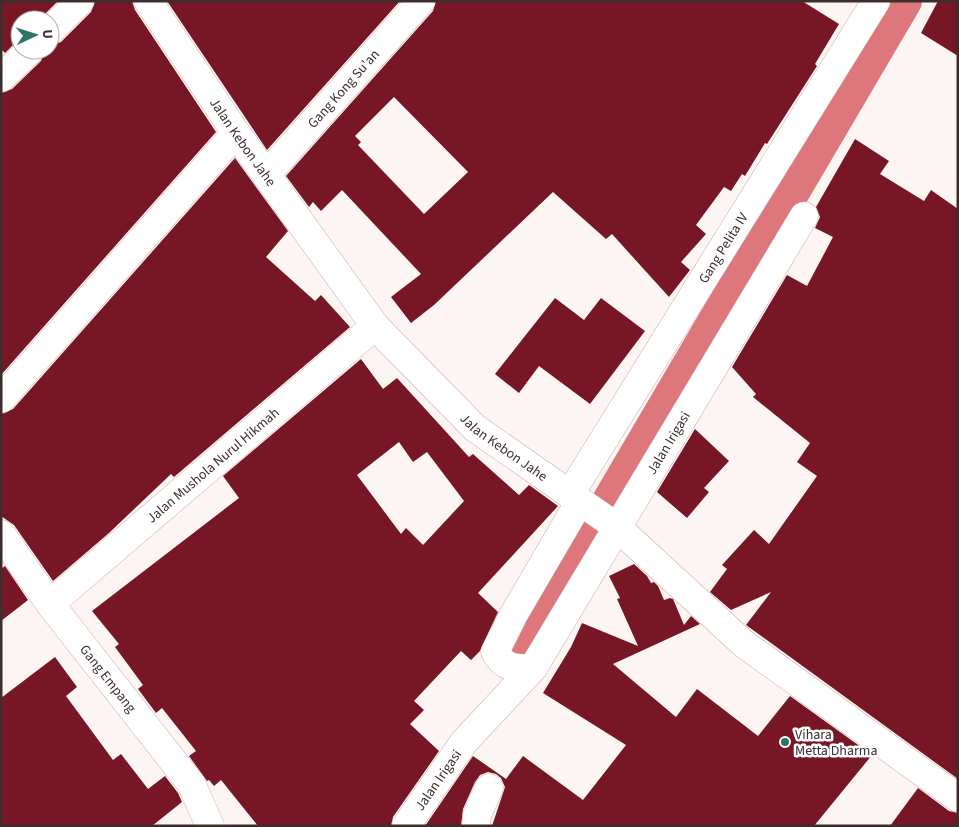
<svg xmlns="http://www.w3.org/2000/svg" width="959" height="827" viewBox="0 0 959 827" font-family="'Source Sans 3',sans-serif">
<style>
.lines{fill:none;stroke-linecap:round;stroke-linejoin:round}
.canal{stroke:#de777b;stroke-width:36}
.building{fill:#771725;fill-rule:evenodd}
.minor-casing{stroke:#d0abab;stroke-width:29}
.minor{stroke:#fff;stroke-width:28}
.poi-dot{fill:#2e7367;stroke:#fff;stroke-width:2}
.labels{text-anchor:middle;stroke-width:5;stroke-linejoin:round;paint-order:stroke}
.street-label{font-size:14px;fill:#3d2e2e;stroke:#fff}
.poi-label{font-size:14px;fill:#3d2e2e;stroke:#fff;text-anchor:start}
</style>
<rect width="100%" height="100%" fill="#fdf5f4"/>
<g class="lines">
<path class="canal" d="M516 661 904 1"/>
</g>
<path class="building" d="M1 1H58L39 20H20V38L5 53 1 49Z
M95 1H132L135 10 216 132 1 375V93L12 89 41 61 45 50H50V46L61 42 91 12Z
M167 1H400L267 150Z
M436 1H802L839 24 815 64 817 66 767 144 765 143 745 176 742 174 731 191 724 187 696 225 706 234 681 262 690 270 669 297 612 234 606 239 553 192 434 305 411 323 391 297 421 274 342 190 321 211 313 202 309 207 286 176 433 11ZM394 97 468 172 424 214 358 145 361 142 355 136Z
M938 1H958V56L921 33Z
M855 139 889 161 880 174 924 201 931 190 958 209V779L746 625 771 592 731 610 710 592 727 569 722 565 754 530 769 544 817 476 797 462 810 443 753 397 756 394 732 367 787 275 807 286 833 237 815 228 820 217 816 207Z
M235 158 288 231 266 257 315 301 321 295 350 327 174 477 171 474 109 533 53 581 14 525 1 516V414L13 409Z
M555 298 584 320 601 298 645 331 590 404 539 366 519 393 495 374Z
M361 359 383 389 397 378 469 457 473 454 519 495 529 485 558 506 478 593 498 612 480 651 471 660 461 651 414 701 424 710 410 724 439 751 393 817 391 826H258L221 780 214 786 209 780 207 781 189 756 196 751 162 708 156 713 138 689 143 685 115 647 119 644 92 611 239 498 223 476ZM399 442 413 462 427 452 464 501 423 545 406 528 401 534 357 475Z
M695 429 729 461 704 488 709 492 687 518 657 492Z
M634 564 647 576 651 583 654 582 658 586 664 600 670 598 673 599 684 625 691 616 700 624 613 664 676 717 697 689 758 736 790 696 872 755 814 826H492L505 787 501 778 496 774 488 772 480 775 475 782 463 809 461 826H425L473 756 506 779 523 756 583 800 626 745 543 693 571 647 582 623 638 646 617 599 620 598 609 576Z
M5 566 28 600 1 621V569Z
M55 657 77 687 66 696 113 760 121 754 148 789 165 776 178 793 182 802 152 826H1V698Z
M918 788 949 811 958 813V826H890Z"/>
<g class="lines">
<g class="minor-casing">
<g id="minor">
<path id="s1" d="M148 1 236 133 375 326 475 428 617 527 744 644 958 798"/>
<path d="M50 31 80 1"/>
<path d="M1 78 30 50"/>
<path id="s2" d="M266 175 421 1"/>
<path d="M1 399 236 133"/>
<path id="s3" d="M570 494 876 1"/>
<path id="s4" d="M1 534 50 604 192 785 210 826"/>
<path id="s5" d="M50 604 375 326"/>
<path d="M533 668C515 669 504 668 495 652L514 614 580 501"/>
<path id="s6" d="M406 826 464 742 533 668 804 216"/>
<path d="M476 826 477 815 489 788"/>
</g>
</g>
<use href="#minor" class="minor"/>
</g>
<circle class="poi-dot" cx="785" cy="742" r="5"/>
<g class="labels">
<g class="street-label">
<text dy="5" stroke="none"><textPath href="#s2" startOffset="116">Gang Kong Su'an</textPath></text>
<text dy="5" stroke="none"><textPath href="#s1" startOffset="170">Jalan Kebon Jahe</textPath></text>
<text dy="5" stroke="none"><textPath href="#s3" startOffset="290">Gang Pelita IV</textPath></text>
<text dy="5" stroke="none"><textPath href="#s6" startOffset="466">Jalan Irigasi</textPath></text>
<text dy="5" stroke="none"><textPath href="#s1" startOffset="574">Jalan Kebon Jahe</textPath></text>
<text dy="5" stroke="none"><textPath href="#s5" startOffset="214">Jalan Mushola Nurul Hikmah</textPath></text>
<text dy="5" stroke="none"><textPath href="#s4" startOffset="180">Gang Empang</textPath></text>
<text dy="5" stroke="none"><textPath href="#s6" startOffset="56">Jalan Irigasi</textPath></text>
</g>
<g class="poi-label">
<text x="795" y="739">Vihara<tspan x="795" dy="16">Metta Dharma</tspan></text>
</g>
</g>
<rect width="959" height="827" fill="none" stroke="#3d2e2e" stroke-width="5"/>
<g transform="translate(35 35) rotate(86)"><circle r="24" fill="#ffffff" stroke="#b1abab"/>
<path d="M0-4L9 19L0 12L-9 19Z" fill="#2e7367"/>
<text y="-8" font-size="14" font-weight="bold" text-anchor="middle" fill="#3d2e2e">U</text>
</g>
</svg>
